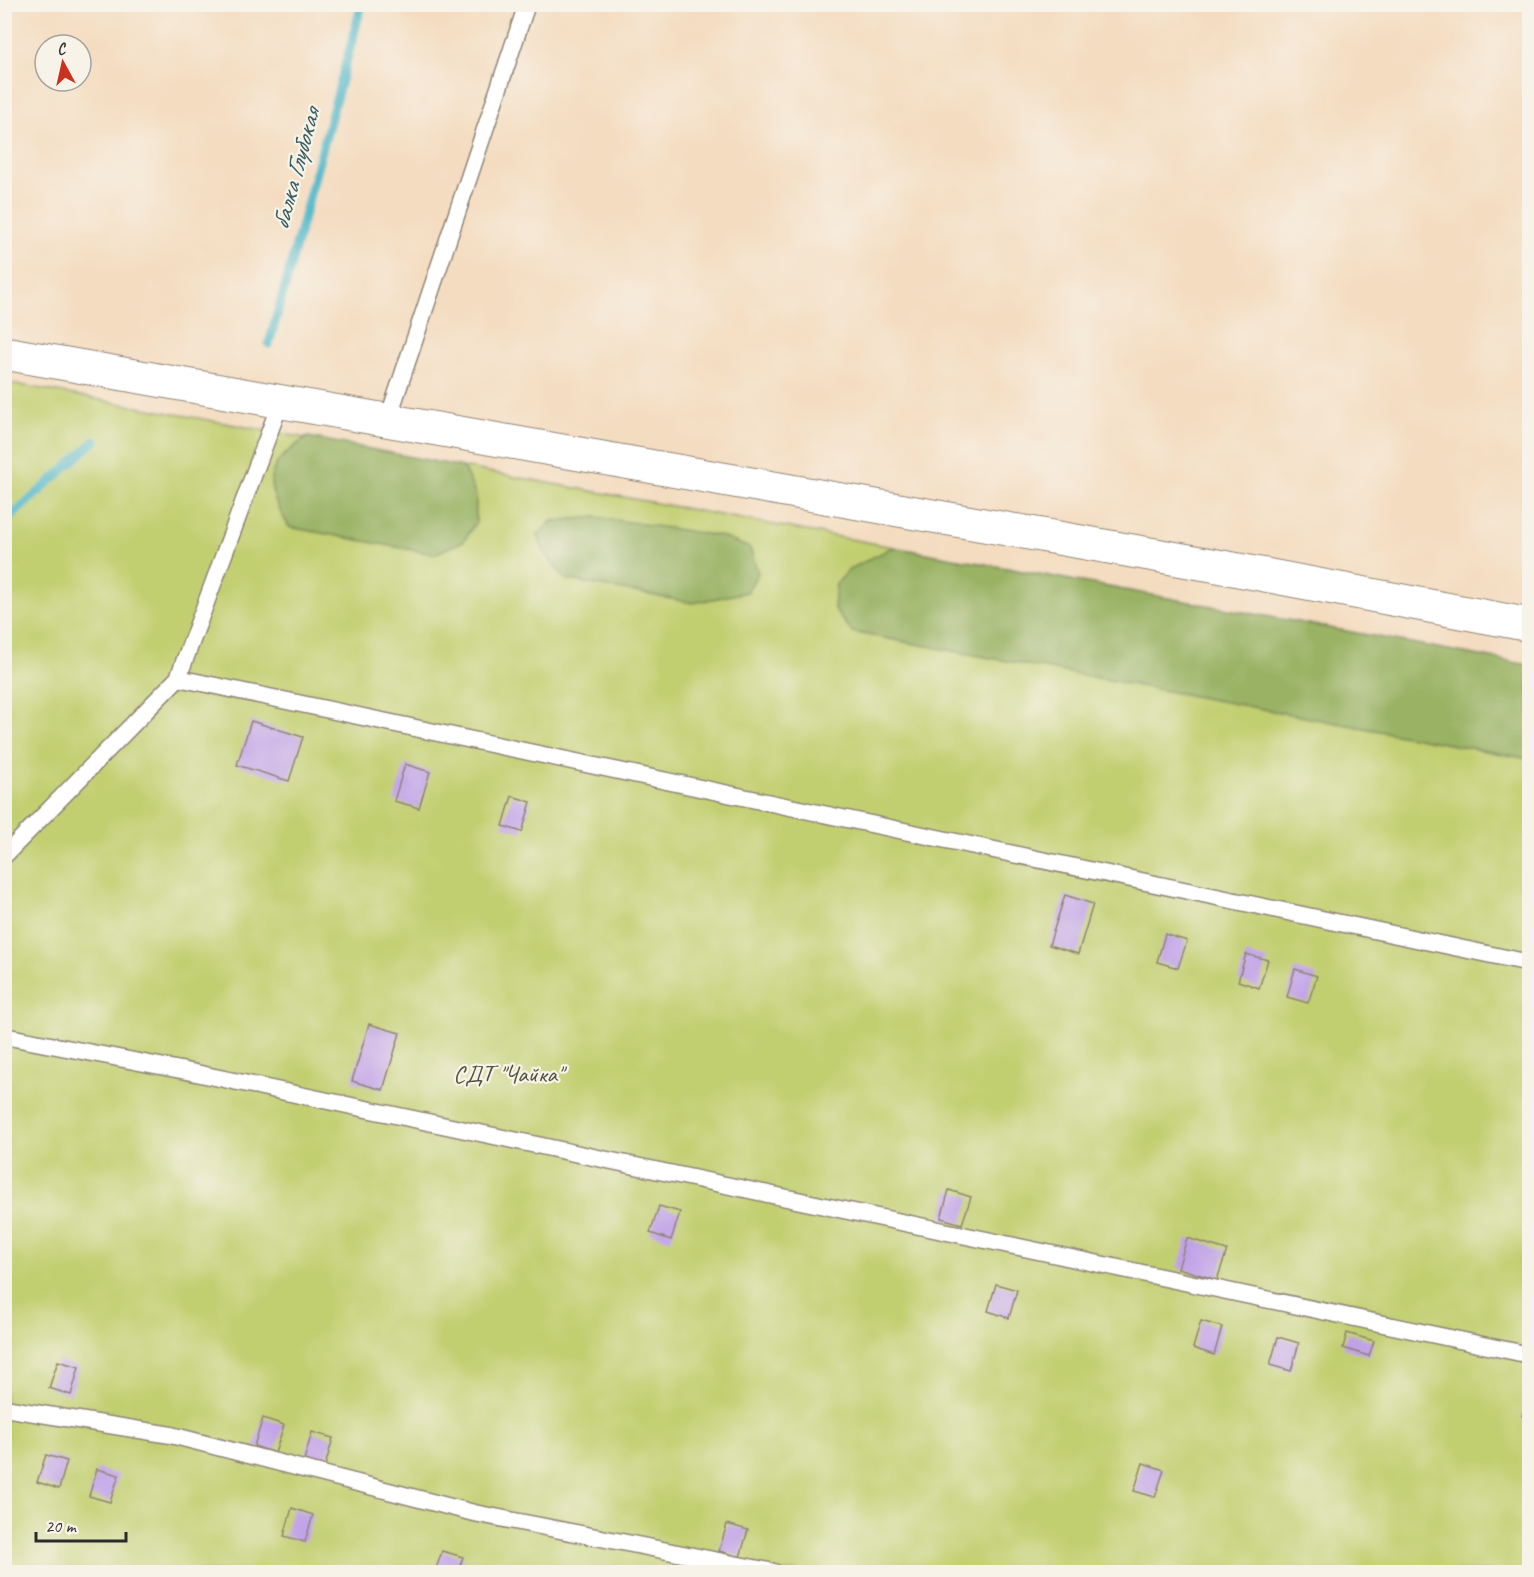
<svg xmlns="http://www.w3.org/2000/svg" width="1534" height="1577" viewBox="0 0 1534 1577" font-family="Caveat,sans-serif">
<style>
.green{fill:#c2cf71;stroke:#767d4e;stroke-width:1.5}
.forest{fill:#99b263;stroke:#626e47;stroke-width:1.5}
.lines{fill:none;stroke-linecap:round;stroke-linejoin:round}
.stream{stroke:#4cb6c9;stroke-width:9}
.building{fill:#c0a1e8}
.service-casing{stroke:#908476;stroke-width:19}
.primary-casing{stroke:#908476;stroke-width:35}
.service{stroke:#fff;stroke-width:16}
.primary{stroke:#fff;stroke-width:33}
.labels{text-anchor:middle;stroke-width:4.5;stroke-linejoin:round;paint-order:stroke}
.park-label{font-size:24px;fill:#51543c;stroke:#f7f3e8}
.water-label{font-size:26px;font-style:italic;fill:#375c62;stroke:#f7f3e8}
</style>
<rect width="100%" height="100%" fill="#f7f3e8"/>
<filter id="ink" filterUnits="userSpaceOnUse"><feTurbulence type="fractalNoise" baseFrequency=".0167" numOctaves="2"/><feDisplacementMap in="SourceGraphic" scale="12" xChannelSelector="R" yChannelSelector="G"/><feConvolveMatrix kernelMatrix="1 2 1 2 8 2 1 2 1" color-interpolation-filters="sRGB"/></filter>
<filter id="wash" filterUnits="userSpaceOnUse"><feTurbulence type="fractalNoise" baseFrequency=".008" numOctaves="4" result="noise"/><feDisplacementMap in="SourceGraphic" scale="24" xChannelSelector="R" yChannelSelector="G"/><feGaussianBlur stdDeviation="1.35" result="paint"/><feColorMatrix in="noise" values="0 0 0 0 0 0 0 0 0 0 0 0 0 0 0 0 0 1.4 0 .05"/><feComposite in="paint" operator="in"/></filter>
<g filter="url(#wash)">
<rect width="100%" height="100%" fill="#f4dcc0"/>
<path class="green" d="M4 382 1529 665V1572H5Z"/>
<path class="forest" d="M308 437 463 467 476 495V522L464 541 434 554 289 527C263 482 262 467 308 437Z
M596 517 720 536 750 548 758 573 747 592 693 603 565 579 543 551 538 534 552 521Z
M893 547 1529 665V759L852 632 834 609 836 584 850 569Z"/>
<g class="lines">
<path class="stream" d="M269 344 362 4
M4 523 95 441"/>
</g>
<g id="blocks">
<path class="building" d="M251 721 303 737 289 781 237 765Z
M405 764 430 772 419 808 394 801Z
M512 796 531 802 522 832 503 826Z
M1065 895 1093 904 1078 954 1049 945Z
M1165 934 1187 941 1178 968 1157 962Z
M1246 954 1268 960 1259 988 1238 981Z
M1295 969 1317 976 1308 1003 1287 997Z
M369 1024 400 1033 383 1090 352 1081Z
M949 1190 971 1197 962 1224 941 1218Z
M659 1206 680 1212 671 1240 650 1233Z
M1187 1238 1227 1250 1217 1280 1178 1268Z
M996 1284 1017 1290 1009 1318 988 1311Z
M1201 1321 1222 1327 1214 1355 1193 1348Z
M1347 1333 1374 1341 1369 1356 1343 1348Z
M1278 1337 1299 1343 1291 1371 1270 1365Z
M58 1361 79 1367 71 1395 49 1388Z
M1529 1394 1530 1395V1419L1522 1416Z
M263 1418 284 1425 275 1453 254 1446Z
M312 1432 333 1438 325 1466 304 1460Z
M46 1455 67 1461 59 1489 37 1482Z
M1143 1463 1164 1470 1155 1497 1134 1491Z
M97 1469 119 1475 110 1502 89 1496Z
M292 1508 313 1515 305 1542 284 1536Z
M727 1524 748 1530 740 1557 719 1551Z
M442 1551 463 1557 458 1572H435Z"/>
</g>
</g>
<g filter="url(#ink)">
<use href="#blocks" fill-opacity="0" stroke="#908476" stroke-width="1.5"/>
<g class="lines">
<g class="service-casing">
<path id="service" d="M388 419 527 4
M178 678 1530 963
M4 856 178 678 281 401
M4 1036 191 1072 1530 1355
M4 1408 171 1435 474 1513 774 1572"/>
</g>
<g class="primary-casing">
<path id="primary" d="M4 353 1212 565 1530 625"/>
</g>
<use href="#service" class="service"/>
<use href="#primary" class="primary"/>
</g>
</g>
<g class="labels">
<g class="park-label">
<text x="508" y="1082">СДТ "Чайка"</text>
</g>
<g class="water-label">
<text transform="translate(295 169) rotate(-75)" y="9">балка Глубокая</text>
</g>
</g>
<rect width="1534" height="1577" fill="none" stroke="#f7f3e8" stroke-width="24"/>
<g transform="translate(63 63) rotate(352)"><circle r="28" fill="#f7f3e8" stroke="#a5a39c" stroke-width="1.5"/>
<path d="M0-4.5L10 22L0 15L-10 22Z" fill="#c8321e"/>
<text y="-9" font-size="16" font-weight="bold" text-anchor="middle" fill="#2b2b2b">С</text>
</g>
<path d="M36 1532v9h90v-9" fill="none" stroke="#2b2b2b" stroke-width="3"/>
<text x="45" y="1532" font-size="18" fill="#2b2b2b" stroke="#f7f3e8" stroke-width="4.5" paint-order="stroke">20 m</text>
</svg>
